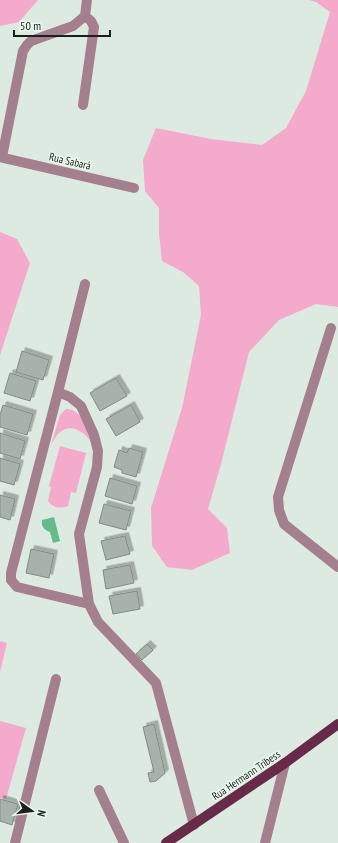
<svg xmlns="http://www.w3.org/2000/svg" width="338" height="843" viewBox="0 0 338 843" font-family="'PT Sans Narrow',sans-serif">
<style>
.green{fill:#f4aaca}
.water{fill:#65bc8a}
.building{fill:#a6b2aa;stroke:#808c84;filter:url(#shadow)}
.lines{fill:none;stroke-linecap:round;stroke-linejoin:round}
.minor{stroke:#a47f8e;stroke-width:10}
.major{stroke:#672a48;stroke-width:10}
.labels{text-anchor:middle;stroke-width:3;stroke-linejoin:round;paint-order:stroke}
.street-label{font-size:11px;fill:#1a1f1c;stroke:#eaf7ee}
</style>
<defs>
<filter id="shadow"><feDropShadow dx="3.5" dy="-3.5" stdDeviation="0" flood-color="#0004"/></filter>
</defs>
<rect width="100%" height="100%" fill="#ddeae1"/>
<path class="green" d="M0 0H38L19 22 0 26Z
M309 0H338V307L316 304 279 320 249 352 221 464 208 509 227 528 230 553 192 570 167 567 152 546 151 508 182 408 201 315 199 286 183 272 162 261 159 233V208L145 191 143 160 156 128 211 139 262 145 286 128 306 91 330 12 316 2Z
M0 232 17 239 30 263 0 355Z
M66 409C83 409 87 431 93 445 86 432 70 421 58 434 55 437 53 442 51 445L60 415Z
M60 446 86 453 76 493 71 492 68 506C60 509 53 508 48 501L51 487 49 486Z
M0 641 7 643 0 672Z
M0 721 26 728 6 799 0 798Z"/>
<path class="water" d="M54 517 60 541 53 543 50 532C44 530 41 526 42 520Z"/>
<path class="building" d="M22 351 49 360 43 380 16 372Z
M10 373 36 381 30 401 4 393Z
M116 378 127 396 100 411 90 393Z
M3 405 33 414 27 435 0 427V415Z
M131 405 140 422 116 436 106 419Z
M0 433 25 441 20 459 0 453Z
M129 448 143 452 136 477 122 473V470L114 467 119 450 127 453Z
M0 458 20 464 14 485 0 481Z
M110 478 137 486 132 504 105 496Z
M0 495 15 499 10 520 0 517Z
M104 504 131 511 126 530 99 523Z
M125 536 130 554 106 560 101 541Z
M31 549 54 554 49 578 26 573Z
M130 565 134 583 106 589 103 570Z
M137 591 140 609 113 614 109 596Z
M147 644 153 650 142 660 136 654Z
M154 724 165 773 156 781 150 782 148 773 154 772 143 727Z
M0 799 18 804 12 825 0 821Z"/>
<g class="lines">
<path class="minor" d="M83 105 94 27 91 21 85 16
M0 157 134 188
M2 157 23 51 27 45 31 41 73 26 85 16 87 0
M331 328 278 497 279 510 284 524 338 567
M58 392 85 284
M89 604 17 587 11 580V573L58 392 70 397 81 406 94 435 98 451 97 467 79 534 89 604 98 622 156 683 194 825
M99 790 124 843
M15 843 56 679
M265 843 285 763"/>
<path class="major" d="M166 843 285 763 338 724"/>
</g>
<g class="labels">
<g class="street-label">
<text transform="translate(70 161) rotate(13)" y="4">Rua Sabará</text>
<text transform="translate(246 775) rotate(-34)" y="4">Rua Hermann Tribess</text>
</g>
</g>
<g transform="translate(32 811) rotate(104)" stroke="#eaf7ee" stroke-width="3" paint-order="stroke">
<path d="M0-3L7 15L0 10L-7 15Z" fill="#1a1f1c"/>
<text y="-6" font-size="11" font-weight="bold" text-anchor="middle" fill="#1a1f1c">N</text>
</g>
<path d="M14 30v6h96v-6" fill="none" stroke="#1a1f1c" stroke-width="2"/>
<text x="20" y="30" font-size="12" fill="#1a1f1c" stroke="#eaf7ee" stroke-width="3" paint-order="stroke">50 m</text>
</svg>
